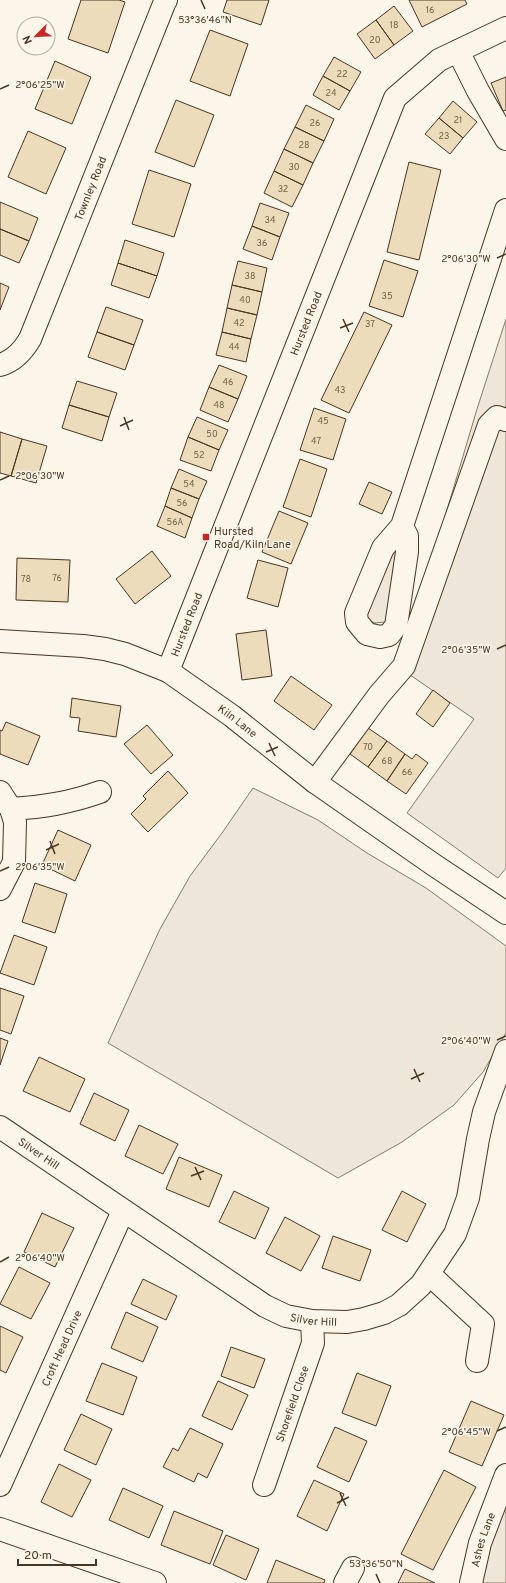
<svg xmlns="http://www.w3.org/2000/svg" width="506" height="1583" viewBox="0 0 506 1583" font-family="Overpass,sans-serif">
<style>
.green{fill:#ede6d9;stroke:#887966}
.building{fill:#ecdcbc;stroke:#4a3520}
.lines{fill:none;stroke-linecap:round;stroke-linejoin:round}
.minor-casing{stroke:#4a3520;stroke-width:24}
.major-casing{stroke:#4a3520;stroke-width:24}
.minor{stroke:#fbf6e9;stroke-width:22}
.major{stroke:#fbf6e9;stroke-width:22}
.ticks{fill:none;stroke:#4a3520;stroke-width:1.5}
.poi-dot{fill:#c62828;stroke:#fbf6e9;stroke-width:1.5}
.labels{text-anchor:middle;stroke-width:3;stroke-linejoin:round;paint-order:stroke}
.number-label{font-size:9px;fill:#725f47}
.street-label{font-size:11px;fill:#4a3520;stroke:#fbf6e9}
.poi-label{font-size:11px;fill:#4a3520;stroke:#fbf6e9;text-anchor:start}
.ticks-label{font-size:10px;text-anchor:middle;fill:#4a3520;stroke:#fbf6e9;stroke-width:3;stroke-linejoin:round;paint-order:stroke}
</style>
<rect width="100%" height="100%" fill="#fbf6e9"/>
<path class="green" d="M506 319V868L498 878 407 813 474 719 400 668 477 409Z
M398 545 386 622 374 623 367 619V616L393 548Z
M253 788 318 820 367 853 426 888 506 946V1033L483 1072 454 1105 402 1142 338 1178 108 1043 160 929 190 876 222 833Z
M506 1494V1583H477Z"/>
<path class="building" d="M81 0H119L125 2 108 53 68 39Z
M227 0H269L261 25 223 12Z
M409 0H465L467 4 422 27Z
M394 6 413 31 394 45 376 20Z
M376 20 394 45 375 59 357 34Z
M210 30 248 44 230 96 190 81Z
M334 57 361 72 350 91 323 76Z
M55 61 91 77 72 124 35 109Z
M323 76 350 91 339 110 313 95Z
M506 77V110L503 111 491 83Z
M176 100 214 115 194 167 155 152Z
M453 101 477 122 463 138 439 118Z
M306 105 334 119 324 141 295 127Z
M439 118 463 138 450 154 425 134Z
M295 127 324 141 313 163 284 149Z
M28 131 66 148 46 194 8 177Z
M284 149 313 163 303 185 274 171Z
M409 162 441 170 419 260 387 252Z
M149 170 191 184 174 237 132 224Z
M274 171 303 185 292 207 264 193Z
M0 202 38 218 29 241 0 229Z
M260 203 289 213 280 237 252 226Z
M252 226 280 237 272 260 243 249Z
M0 229 29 241 19 263 0 255Z
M125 240 164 253 157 276 118 263Z
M384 260 418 271 403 317 369 306Z
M238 261 267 268 262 292 232 285Z
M118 263 157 276 149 298 111 285Z
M0 283 9 287 0 310Z
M232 285 262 292 257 315 227 308Z
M106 307 143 320 134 345 97 332Z
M227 308 257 315 251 339 222 332Z
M364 312 392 325 349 413 321 400Z
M97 332 134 345 125 370 88 357Z
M222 332 251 339 246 362 216 355Z
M219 365 247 376 238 399 209 387Z
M77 381 117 393 109 417 69 405Z
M209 387 238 399 228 422 200 410Z
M69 405 109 417 102 441 62 428Z
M314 408 346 419 333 460 300 450Z
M197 417 228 430 219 450 188 437Z
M0 432 22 439 11 476 0 473Z
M188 437 219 450 211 471 180 460Z
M22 439 47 446 36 483 11 476Z
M300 459 327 469 311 517 283 507Z
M179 469 207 481 199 499 171 488Z
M369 482 392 492 382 514 359 504Z
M171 488 199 499 192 518 165 506Z
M165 506 192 518 185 538 157 526Z
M279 511 308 523 291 564 262 552Z
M152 551 171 576 135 604 116 579Z
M17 558 70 560 68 602 16 600Z
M258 560 288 568 278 607 247 598Z
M266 630 272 676 242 680 236 634Z
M291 676 332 705 314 730 274 701Z
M433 690 450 703 433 727 416 714Z
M72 698 121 706 116 737 78 731 80 718 70 717Z
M6 722 40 736 28 765 0 754V730L2 731Z
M147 725 173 755 151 774 124 744Z
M368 728 387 741 368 767 350 754Z
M387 741 405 754 387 781 368 767Z
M405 754 412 759 416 754 428 763 406 794 387 781Z
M168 771 188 793 148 832 131 814 146 799 143 796Z
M58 830 91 845 75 881 42 865Z
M35 883 67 894 55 933 22 922Z
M14 935 47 947 34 985 0 973Z
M0 988 24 996 11 1034 0 1030Z
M0 1038 8 1041 0 1065Z
M39 1057 85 1079 70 1112 23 1091Z
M94 1093 129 1110 115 1141 80 1124Z
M139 1125 178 1144 163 1174 125 1156Z
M179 1157 222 1175 209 1207 166 1189Z
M234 1191 269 1208 255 1239 219 1222Z
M402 1191 426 1204 407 1242 382 1230Z
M42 1213 74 1228 55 1267 24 1252Z
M285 1217 320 1236 301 1271 266 1253Z
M333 1236 371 1250 360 1281 322 1268Z
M19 1267 50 1283 31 1319 0 1304Z
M143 1279 177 1296 166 1320 131 1304Z
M126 1312 158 1327 143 1362 111 1348Z
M0 1326 23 1337 6 1373 0 1370Z
M231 1347 265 1359 254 1388 221 1376Z
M102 1363 137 1377 123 1415 86 1401Z
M357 1373 391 1386 376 1426 342 1413Z
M218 1381 248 1395 232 1430 202 1416Z
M471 1401 504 1415 482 1466 449 1452Z
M81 1414 112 1429 96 1465 64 1450Z
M335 1427 367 1441 349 1482 317 1467Z
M190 1428 223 1444 207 1478 198 1473 194 1482 163 1467 173 1448 178 1451Z
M59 1464 91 1480 72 1517 41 1502Z
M444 1470 476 1487 433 1570 401 1554Z
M314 1480 344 1494 327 1531 297 1516Z
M123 1488 163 1506 149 1538 109 1520Z
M174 1511 223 1531 210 1564 161 1545Z
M226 1535 259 1549 246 1580 213 1565Z
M276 1560 325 1580 324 1583H267Z
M405 1569 435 1583H398Z"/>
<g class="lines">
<g class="minor-casing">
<g id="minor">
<path d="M458 51 478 91 506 139"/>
<path id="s1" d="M0 365C14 361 23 351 30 339L164 4 166 0"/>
<path d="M402 526 407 536V552L396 626 389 635 380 637 367 634 357 622 356 613 383 548 402 526 506 210"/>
<path id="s2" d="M168 671 395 98 439 60 506 28"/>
<path d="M315 782 379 695 404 666 489 425 497 417 506 420"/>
<path d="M0 792 11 809 15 822 14 862 0 889"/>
<path d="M11 809C43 807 69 803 100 792"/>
<path id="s3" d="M0 1127 265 1306 286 1316 312 1321 347 1322 364 1319 384 1313 399 1305 421 1285 455 1234 468 1198 478 1139 484 1112 506 1051"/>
<path d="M429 1274 483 1324 477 1361"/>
<path id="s4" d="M0 1485 123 1211"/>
<path id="s5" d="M264 1485 313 1343 312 1321"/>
<path d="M0 1529 155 1583"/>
<path d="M345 1583 353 1568"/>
<path id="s6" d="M471 1583 480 1543 506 1475"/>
</g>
</g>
<g class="major-casing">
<g id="major">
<path id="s7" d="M0 641 83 646 105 649 125 654 168 671 232 716 315 782 434 865 506 913"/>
</g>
</g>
<use href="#minor" class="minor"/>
<use href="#major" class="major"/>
</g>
<path class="ticks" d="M201 0 205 9M0 89 9 85M497 258 506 254M343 319 349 332M340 328 353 323M124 417 129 430M120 426 133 420M0 480 9 476M497 649 506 645M269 743 275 756M266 752 278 747M50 841 55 854M46 850 59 844M0 871 9 867M497 1040 506 1036M414 1069 420 1082M411 1079 424 1073M195 1167 201 1180M191 1176 204 1171M0 1262 9 1257M497 1431 506 1427M340 1493 346 1506M337 1503 349 1497M376 1574 380 1583"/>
<rect class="poi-dot" x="202" y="533" width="8" height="8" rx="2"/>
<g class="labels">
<g class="number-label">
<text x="430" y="13">16</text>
<text x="394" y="28">18</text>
<text x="375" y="43">20</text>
<text x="342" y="77">22</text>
<text x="331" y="96">24</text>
<text x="458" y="123">21</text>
<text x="315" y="126">26</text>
<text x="444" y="139">23</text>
<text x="304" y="148">28</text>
<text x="294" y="170">30</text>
<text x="283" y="192">32</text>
<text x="270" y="223">34</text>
<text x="262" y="246">36</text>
<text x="250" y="279">38</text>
<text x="387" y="299">35</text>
<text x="245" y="303">40</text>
<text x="239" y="326">42</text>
<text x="370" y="327">37</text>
<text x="234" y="350">44</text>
<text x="228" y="385">46</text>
<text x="340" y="393">43</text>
<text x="219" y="408">48</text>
<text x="323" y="424">45</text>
<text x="212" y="437">50</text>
<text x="316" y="444">47</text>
<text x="199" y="458">52</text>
<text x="189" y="487">54</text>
<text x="182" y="506">56</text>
<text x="175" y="525">56A</text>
<text x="57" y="581">76</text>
<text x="26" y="582">78</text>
<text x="368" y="750">70</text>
<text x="387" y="764">68</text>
<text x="407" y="775">66</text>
</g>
<g class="street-label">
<text dy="4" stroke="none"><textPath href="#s1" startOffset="203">Townley Road</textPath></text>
<text dy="4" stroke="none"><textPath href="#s2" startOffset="374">Hursted Road</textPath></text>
<text dy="4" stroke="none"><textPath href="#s2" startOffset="50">Hursted Road</textPath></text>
<text dy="4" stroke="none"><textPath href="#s7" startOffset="258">Kiln Lane</textPath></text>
<text dy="4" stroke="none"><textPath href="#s3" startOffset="47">Silver Hill</textPath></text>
<text dy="4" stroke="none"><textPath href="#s3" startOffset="371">Silver Hill</textPath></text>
<text dy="4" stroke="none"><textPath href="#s4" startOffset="150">Croft Head Drive</textPath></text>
<text dy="4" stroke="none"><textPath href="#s5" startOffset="86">Shorefield Close</textPath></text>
<text dy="4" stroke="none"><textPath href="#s6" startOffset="45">Ashes Lane</textPath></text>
</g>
<g class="poi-label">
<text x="214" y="535">Hursted<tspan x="214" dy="13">Road/Kiln Lane</tspan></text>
</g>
</g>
<g class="ticks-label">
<text x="205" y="23">53°36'46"N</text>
<text x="40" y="88">2°06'25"W</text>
<text x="466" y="262">2°06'30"W</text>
<text x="40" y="479">2°06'30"W</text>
<text x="466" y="653">2°06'35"W</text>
<text x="40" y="870">2°06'35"W</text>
<text x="466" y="1044">2°06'40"W</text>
<text x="40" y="1261">2°06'40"W</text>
<text x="466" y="1435">2°06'45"W</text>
<text x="376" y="1567">53°36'50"N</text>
</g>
<g transform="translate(36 36) rotate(246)"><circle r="19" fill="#fbf6e9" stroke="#b4a999"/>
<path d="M0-3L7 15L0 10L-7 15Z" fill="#c62828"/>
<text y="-6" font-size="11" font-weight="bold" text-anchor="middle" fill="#4a3520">N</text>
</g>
<path d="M18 1559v6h78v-6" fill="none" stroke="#4a3520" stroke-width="2"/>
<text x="24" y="1559" font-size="12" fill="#4a3520" stroke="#fbf6e9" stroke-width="3" paint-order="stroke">20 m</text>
</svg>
